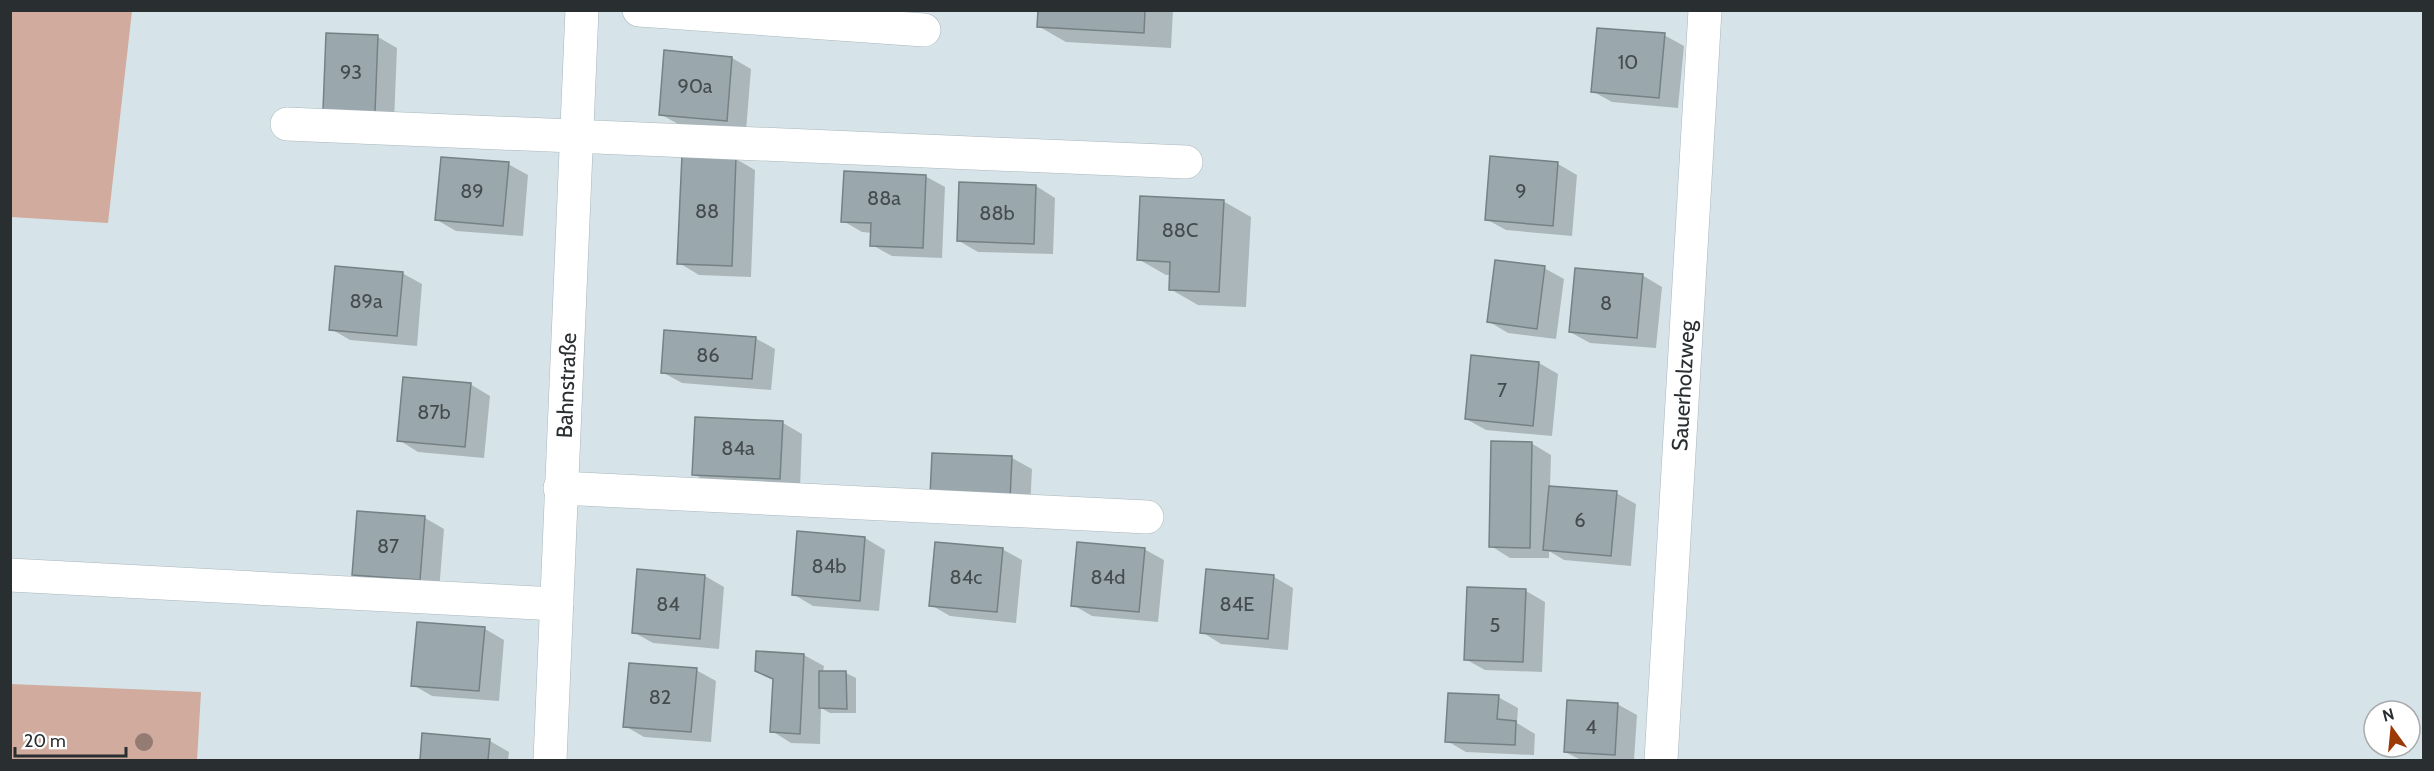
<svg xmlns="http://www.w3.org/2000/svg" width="2434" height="771" viewBox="0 0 2434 771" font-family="Cabin,sans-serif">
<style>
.green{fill:#d0ab9e}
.shadow{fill:#0003}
.building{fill:#9aa7ac;stroke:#758185;stroke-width:1.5}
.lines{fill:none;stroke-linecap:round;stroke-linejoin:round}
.minor-casing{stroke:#a9b6bb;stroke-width:34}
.minor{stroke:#fff;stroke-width:33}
.tree{fill:#957c72}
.labels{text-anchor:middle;stroke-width:4.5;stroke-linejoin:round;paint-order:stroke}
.number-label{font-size:20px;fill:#454c4f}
.street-label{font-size:22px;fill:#292e30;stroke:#fff}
</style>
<rect width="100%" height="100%" fill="#d6e4e9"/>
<path class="green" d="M10 11H132L108 223 11 217Z
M11 684 201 692 197 760H11Z"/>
<path class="shadow" d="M1039 10H1173L1171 48 1066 42 1038 26Z
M1664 35 1684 46 1678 108 1612 102 1592 91Z
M378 37 397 48 394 122 344 120Z
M732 58 751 69 746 131 680 125 660 114Z
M736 159 755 170 751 277 699 275 679 263Z
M508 164 528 175 523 236 456 231 437 220Z
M1558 164 1577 175 1572 236 1506 230 1486 219Z
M925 176 945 187 942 258 892 256 872 245 873 233 862 232 843 221Z
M1036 186 1055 198 1053 254 978 252 959 241Z
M1223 201 1251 217 1246 307 1198 305 1170 289 1171 275H1166L1138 259Z
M1544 268 1564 279 1556 339 1508 333 1488 321Z
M402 273 422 284 417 346 350 340 331 329Z
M1642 275 1662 287 1656 348 1590 343 1570 332Z
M755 338 775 349 771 390 682 383 662 372Z
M1539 363 1558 374 1552 436 1486 430 1466 419Z
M470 384 490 396 484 458 418 452 399 440Z
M783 423 802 434 800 490 713 485 693 474Z
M1531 443 1551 455 1550 487 1616 493 1636 504 1631 566 1564 560 1549 551V558H1510L1491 546Z
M934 454 1012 458 1032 469 1030 510Z
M359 512 425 518 444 529 439 591 373 585 353 574Z
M799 532 865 538 885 550 879 611 813 606 793 594Z
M1002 549 1022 560 1016 623 950 616 931 605Z
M1144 549 1164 560 1158 622 1092 616 1073 605Z
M1208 571 1274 577 1293 588 1288 650 1221 644 1202 632Z
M705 576 724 587 719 649 653 643 633 632Z
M1526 591 1545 602 1542 672 1485 670 1465 659Z
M485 629 504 640 499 701 432 696 413 685Z
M757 653 804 655 824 666 823 672 846 673 856 678V713H830L821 708 820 744 791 743 772 731 775 681 757 670Z
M696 670 716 681 711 742 644 737 625 726Z
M1498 697 1518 708 1517 723 1535 734 1534 755 1466 752 1447 741Z
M1617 704 1637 715 1634 760H1581L1565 752Z
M424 735 490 741 509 752 508 760H421Z"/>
<path class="building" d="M1038 10H1145L1144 33 1037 27Z
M1597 28 1665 33 1659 98 1591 92Z
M326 33 378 35 375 112 323 110Z
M664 50 732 57 727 121 659 115Z
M682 155 736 157 732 266 677 264Z
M1490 156 1558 162 1553 226 1485 220Z
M441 157 509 162 503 226 435 220Z
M844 171 926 175 923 248 870 246 871 223 841 222Z
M959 182 1036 185 1034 244 957 241Z
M1140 196 1224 200 1219 292 1169 290 1170 262 1137 260Z
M1495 260 1545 266 1537 329 1487 322Z
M335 266 403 272 397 336 329 330Z
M1575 268 1643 274 1637 338 1569 332Z
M664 330 756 337 752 379 661 373Z
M1471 355 1539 362 1533 426 1465 419Z
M403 377 471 383 465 447 397 441Z
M695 417 783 421 780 479 692 475Z
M1491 441 1532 442 1530 548 1489 547Z
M932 453 1012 456 1010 500 930 496Z
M1549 486 1617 491 1611 556 1543 550Z
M357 511 425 516 420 580 352 575Z
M797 531 865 537 860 601 792 595Z
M935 542 1003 548 997 612 929 606Z
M1077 542 1145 548 1139 612 1071 606Z
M637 569 705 575 700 639 632 633Z
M1206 569 1274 575 1268 639 1200 633Z
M1467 587 1526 589 1523 662 1464 660Z
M417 622 485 627 479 691 411 686Z
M756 651 804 654 800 734 770 732 773 679 755 671Z
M629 663 697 668 691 732 623 727Z
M819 671H846L847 709 819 708Z
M1448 693 1499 695 1497 719 1516 721 1515 745 1445 742Z
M1567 700 1618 703 1615 755 1564 752Z
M422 733 490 739 488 760H420Z"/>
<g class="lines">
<g class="minor-casing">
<g id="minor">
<path d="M639 10 924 30"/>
<path d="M287 124 1186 162"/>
<path d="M560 488 1147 517"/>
<path d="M10 575 557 604"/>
<path id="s1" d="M550 760 582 10"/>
<path id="s2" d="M1661 760 1705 10"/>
</g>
</g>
<use href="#minor" class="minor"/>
</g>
<circle class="tree" cx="144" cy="742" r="9"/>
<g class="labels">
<g class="number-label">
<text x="1628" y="69">10</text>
<text x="351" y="79">93</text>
<text x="695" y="93">90a</text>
<text x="472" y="198">89</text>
<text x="1521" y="198">9</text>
<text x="884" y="205">88a</text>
<text x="707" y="218">88</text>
<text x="997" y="220">88b</text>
<text x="1180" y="237">88C</text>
<text x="366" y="308">89a</text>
<text x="1606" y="310">8</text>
<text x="708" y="362">86</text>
<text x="1502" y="397">7</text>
<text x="434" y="419">87b</text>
<text x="738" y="455">84a</text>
<text x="1580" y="527">6</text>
<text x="388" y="553">87</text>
<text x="829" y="573">84b</text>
<text x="966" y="584">84c</text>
<text x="1108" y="584">84d</text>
<text x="668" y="611">84</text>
<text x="1237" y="611">84E</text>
<text x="1495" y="632">5</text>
<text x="660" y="704">82</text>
<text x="1591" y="734">4</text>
</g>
<g class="street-label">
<text dy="8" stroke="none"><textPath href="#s1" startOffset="375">Bahnstraße</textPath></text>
<text dy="8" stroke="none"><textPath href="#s2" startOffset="375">Sauerholzweg</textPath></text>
</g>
</g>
<rect width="2434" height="771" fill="none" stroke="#292e30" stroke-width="24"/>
<g transform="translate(2392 729) rotate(345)"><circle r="28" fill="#ffffff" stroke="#a9abac" stroke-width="1.5"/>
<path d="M0-4.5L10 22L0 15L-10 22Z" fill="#9d3807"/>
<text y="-9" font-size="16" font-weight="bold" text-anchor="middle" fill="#292e30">N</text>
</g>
<path d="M15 747v9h111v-9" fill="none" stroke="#292e30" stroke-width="3"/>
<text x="24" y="747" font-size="18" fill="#292e30" stroke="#ffffff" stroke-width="4.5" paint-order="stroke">20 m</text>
</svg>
